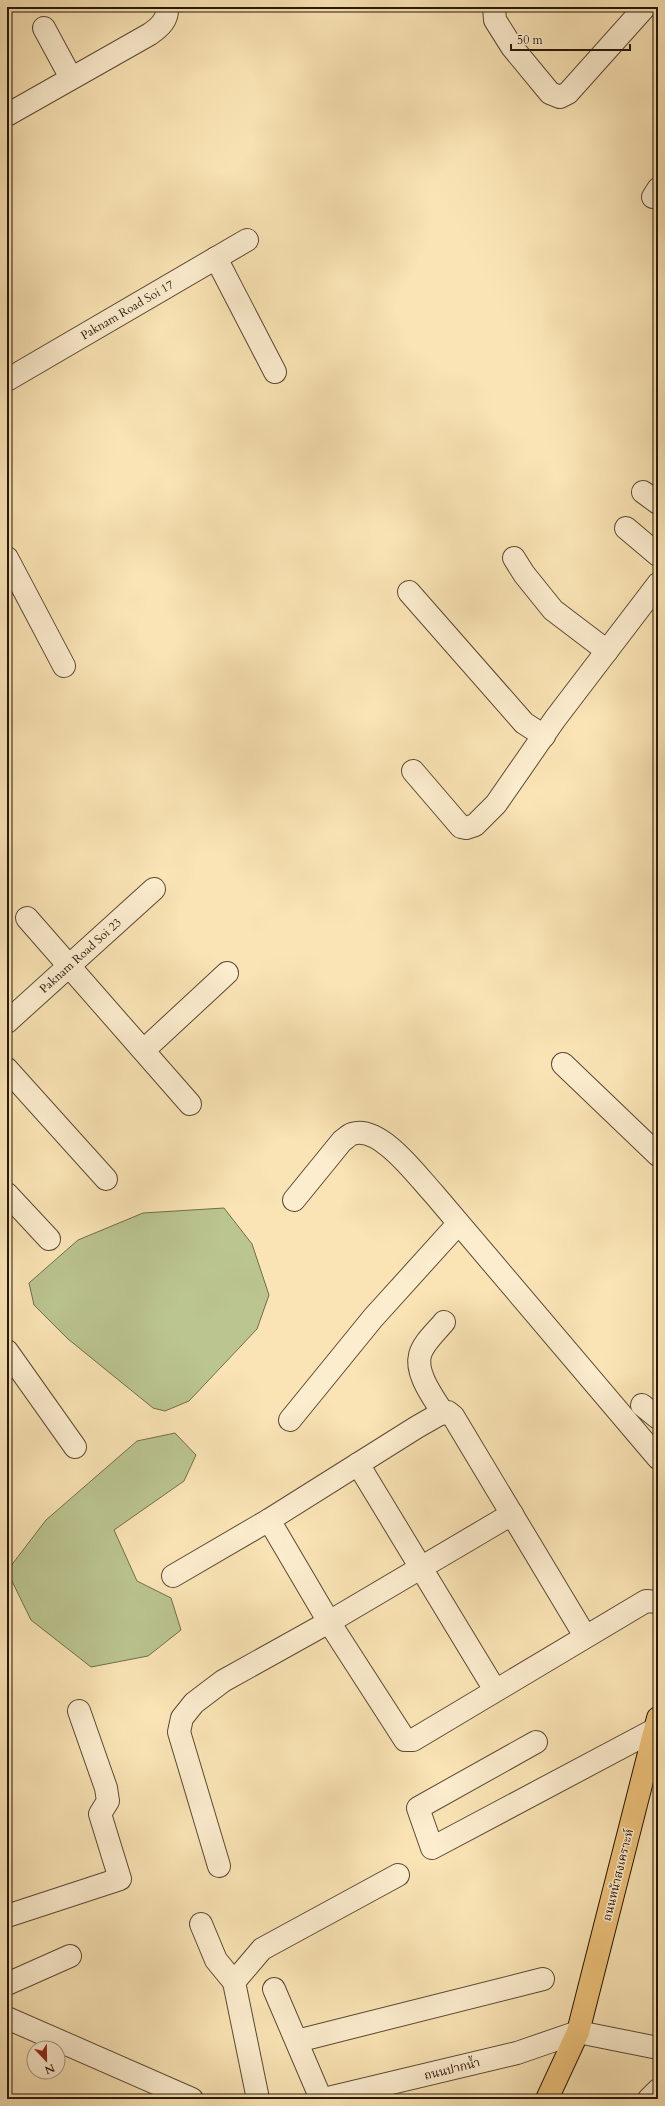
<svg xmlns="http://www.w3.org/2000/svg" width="665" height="2106" viewBox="0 0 665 2106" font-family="Cardo,'Noto Serif Thai',serif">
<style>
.green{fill:#bbc590;stroke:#706e4b}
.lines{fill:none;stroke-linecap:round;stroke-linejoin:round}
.minor-casing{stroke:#5b4a32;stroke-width:24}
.major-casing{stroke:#261706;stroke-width:24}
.minor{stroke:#fcedcf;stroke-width:22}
.major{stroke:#edc27a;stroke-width:22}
.labels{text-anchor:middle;stroke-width:3;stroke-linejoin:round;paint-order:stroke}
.street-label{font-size:12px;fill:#261706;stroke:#fcedcf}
</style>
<rect width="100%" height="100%" fill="#fae4b5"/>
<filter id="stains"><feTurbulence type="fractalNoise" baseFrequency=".005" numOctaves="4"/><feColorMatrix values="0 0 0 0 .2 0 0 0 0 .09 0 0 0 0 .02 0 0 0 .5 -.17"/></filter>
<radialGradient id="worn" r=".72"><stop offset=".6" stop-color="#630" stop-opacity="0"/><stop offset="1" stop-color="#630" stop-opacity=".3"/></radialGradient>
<path class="green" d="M224 1208 252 1244 269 1295 257 1329 189 1401 165 1411 153 1408 68 1339 34 1305 29 1283 78 1240 143 1213Z
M175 1433 196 1455 184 1481 114 1530 137 1581 171 1598 181 1630 148 1656 91 1667 31 1620 7 1571 46 1520 137 1441Z"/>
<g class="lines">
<g class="minor-casing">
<g id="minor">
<path d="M494 7 495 20 512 47 550 93 560 97 568 93 645 7"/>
<path d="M44 28 71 78"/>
<path d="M7 115 150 34C160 27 168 20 167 7"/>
<path d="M653 197 658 189"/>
<path d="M216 258 275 372"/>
<path id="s1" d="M7 380 247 240"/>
<path d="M643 492 658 503"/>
<path d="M626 528 658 555"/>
<path d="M7 558 64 666"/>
<path d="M514 558 524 574 553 610 607 651"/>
<path d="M409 592 524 723 544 736"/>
<path d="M413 771 461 827 466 828 475 825 496 804 555 719 658 584"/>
<path d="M27 918 190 1104"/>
<path id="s2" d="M7 1022 154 889"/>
<path d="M144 1050 227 973"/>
<path d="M563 1064 658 1155"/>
<path d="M7 1069 106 1179"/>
<path d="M7 1194 49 1239"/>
<path d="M294 1200 342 1141C345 1139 349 1135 352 1134 380 1124 418 1177 434 1194L658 1458"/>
<path d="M7 1351 75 1447"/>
<path d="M642 1405 658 1418"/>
<path d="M443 1413C434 1398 415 1374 420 1355 423 1343 436 1332 444 1322"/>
<path d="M290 1420 373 1318 458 1224"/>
<path d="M358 1464 495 1690"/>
<path d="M269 1520 329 1622 405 1740H413L646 1601 658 1602"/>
<path d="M173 1576 269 1520 417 1427 438 1415 448 1412 453 1416 585 1636"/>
<path d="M536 1742 418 1808 432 1848 654 1730"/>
<path d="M219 1866 179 1732 182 1718 194 1703 223 1681 329 1622 512 1514"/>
<path d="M7 1916 120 1879 100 1814 108 1801 106 1788 79 1711"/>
<path d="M201 1924 216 1960 234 1982"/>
<path d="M7 1984 70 1956"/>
<path d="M274 1989 321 2099"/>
<path d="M7 2018 192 2099"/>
<path d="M297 2041 543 1979"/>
<path d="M258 2099 234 1982 262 1949 398 1875"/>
<path d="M324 2099 517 2053 578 2032 658 2048"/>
<path d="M649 2099 658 2090"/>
</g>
</g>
<g class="major-casing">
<path id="major" d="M547 2099 578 2032 658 1718"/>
</g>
<use href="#minor" class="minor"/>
<use href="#major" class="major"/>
</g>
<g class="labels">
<g class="street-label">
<text dy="4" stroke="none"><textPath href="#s1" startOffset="139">Paknam Road Soi 17</textPath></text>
<text dy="4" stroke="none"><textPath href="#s2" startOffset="99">Paknam Road Soi 23</textPath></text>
<text transform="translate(618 1875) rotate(-76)" y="4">ถนนหน้าสงเคราะห์</text>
<text transform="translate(452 2069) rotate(-14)" y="4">ถนนปากน้ำ</text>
</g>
</g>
<rect width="665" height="2106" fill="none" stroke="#fae4b5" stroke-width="24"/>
<rect x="8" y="8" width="649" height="2090" fill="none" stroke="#261706" stroke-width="2"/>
<rect x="12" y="12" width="641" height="2082" fill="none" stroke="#261706"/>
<g transform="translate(46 2060) rotate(158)"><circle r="19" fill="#fcedcf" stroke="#a6977f"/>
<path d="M0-3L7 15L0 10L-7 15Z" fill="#8f2418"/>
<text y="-6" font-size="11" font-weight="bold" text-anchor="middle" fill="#261706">N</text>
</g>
<path d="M511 44v6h119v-6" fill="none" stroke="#261706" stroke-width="2"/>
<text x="517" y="44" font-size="12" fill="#261706" stroke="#fcedcf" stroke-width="3" paint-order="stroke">50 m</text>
<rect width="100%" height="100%" filter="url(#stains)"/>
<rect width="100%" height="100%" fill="url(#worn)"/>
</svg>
